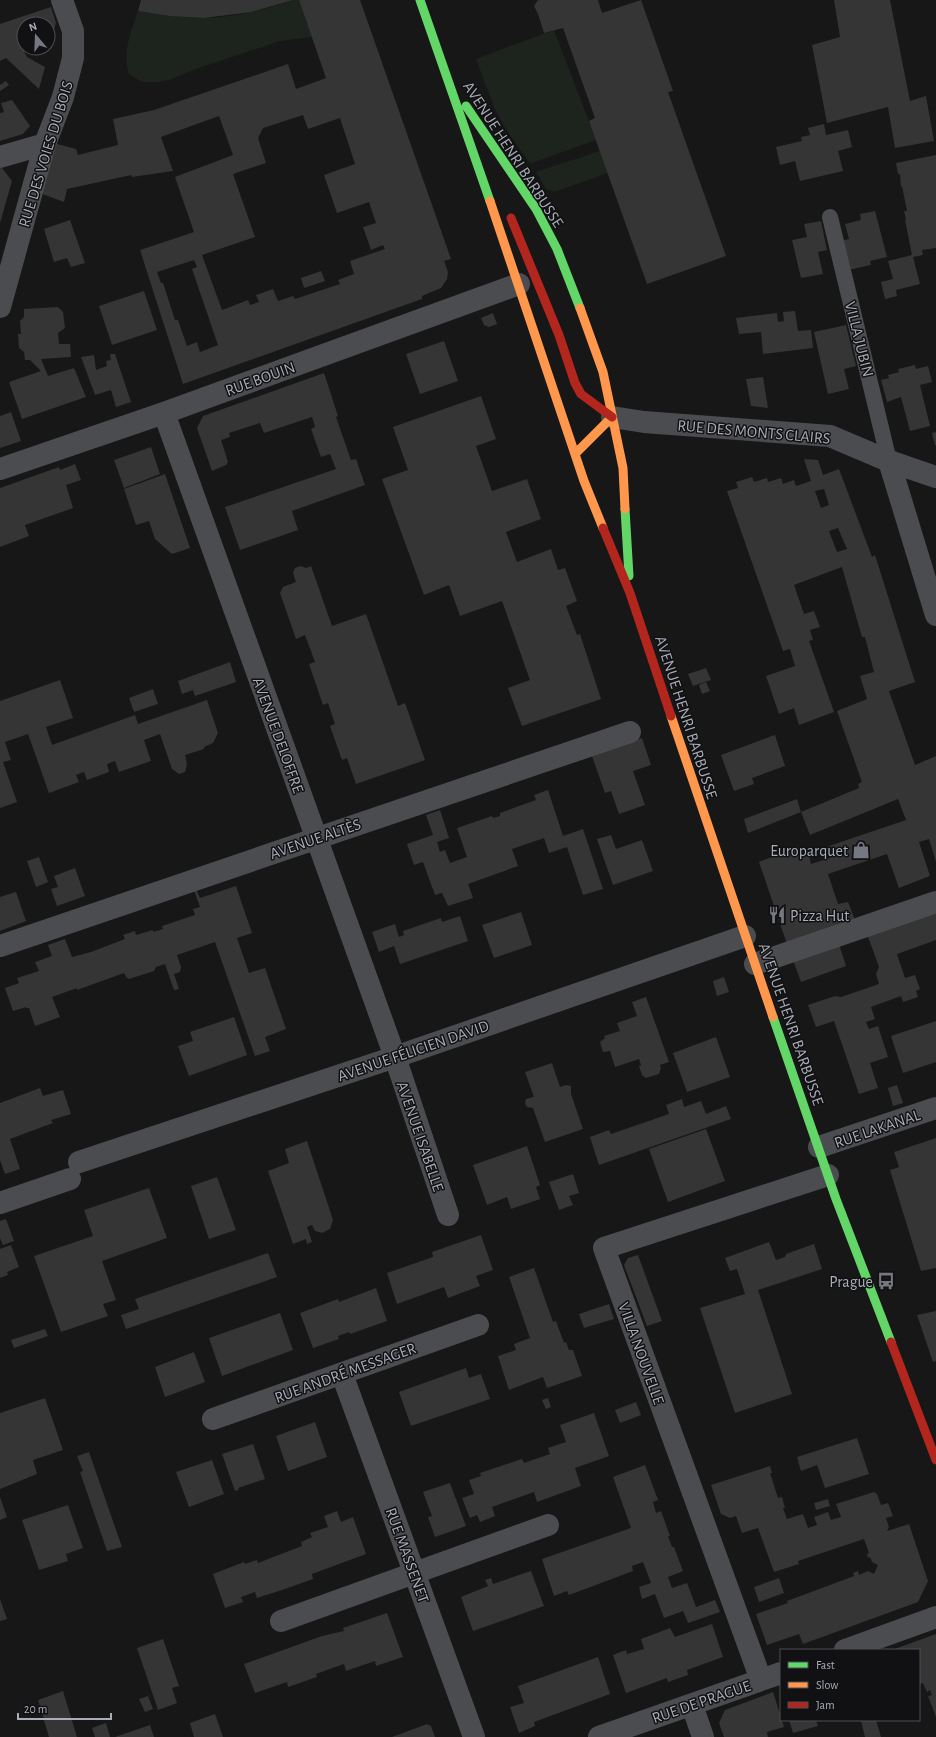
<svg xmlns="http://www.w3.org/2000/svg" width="936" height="1737" viewBox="0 0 936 1737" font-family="'Alegreya Sans',sans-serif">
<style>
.green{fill:#1d241e}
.building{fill:#353536;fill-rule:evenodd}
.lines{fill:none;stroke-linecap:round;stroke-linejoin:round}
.lane{stroke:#4b4c50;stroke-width:16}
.street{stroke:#4b4c50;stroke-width:22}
.fast{stroke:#63d668;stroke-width:9}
.slow{stroke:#ff974d;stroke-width:9}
.jam{stroke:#b3261e;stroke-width:9}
.labels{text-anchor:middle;stroke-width:3;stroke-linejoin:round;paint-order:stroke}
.street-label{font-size:16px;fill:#a8adb8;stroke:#111113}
.poi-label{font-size:16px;fill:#a8adb8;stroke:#111113;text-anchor:end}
</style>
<rect width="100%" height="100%" fill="#171717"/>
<path class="green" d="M293 0H299L312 37 280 41 190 71 172 79 158 82H142L129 74C122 52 131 32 138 11 160 14 183 18 205 18 235 17 265 10 293 0Z
M554 30 596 140 532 163 529 162 504 126 494 107 476 59Z
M600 151 608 173 554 192 546 189 536 172Z"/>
<path class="building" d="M141 0H293L251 12 204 18 170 16 138 11Z
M299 0H360L451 259 444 261 448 272 447 279 441 288 422 296V299L183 384 140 250 194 232 175 177 233 155 219 116 161 137 173 171 132 177 131 175 67 189 64 202 37 192 53 143 76 149 78 155 118 145 113 119 154 110 288 64 296 89 326 78ZM303 115 308 129 340 118 355 164 324 175 337 213 369 202 376 223 363 227 371 250 383 245 385 249 350 261 354 274 338 280 340 284 295 299 293 296 278 301 273 289 256 295 259 302 250 305 248 300 222 310 202 255 255 237 233 174 266 163 258 138 263 128ZM194 260 197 267 192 269 218 345 200 352 197 342 187 346 178 320H175L163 283H161L157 272Z
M538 0H598L602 13 641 0 673 91 668 92 726 256 647 284 589 121 595 118 563 28 544 33 538 14 534 6Z
M834 0H890L910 101 926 96 934 141 895 148 888 107 827 123 812 45 840 37Z
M51 7 56 23 51 40 48 42V24H24V48H32L24 51 27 57 45 67 39 89 6 58 0 61V24Z
M6 81 9 85 0 91V85Z
M12 100 30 126 23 134 0 141V113L4 112 1 103Z
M824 124 826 135 848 130 852 147 838 151 843 171 800 181 795 161 780 165 776 147 802 141 801 137 810 135 808 128Z
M936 155V248L922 250 923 255 913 257 920 284 896 290 897 296 885 299 881 282 893 279 888 261 912 255 905 220H906L904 211H907L902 186 901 187 900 174H898L896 163Z
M0 168H2L12 181 0 223Z
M875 211 887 257 870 261 871 265 848 270 841 241 849 239 845 224 861 220 860 214Z
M70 220 85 263 71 267 67 258 54 262 44 229Z
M821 221 827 250 818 252 823 274 801 278 792 240 807 237 804 224Z
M321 271 325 281 304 288 301 278Z
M144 291 157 330 112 345 99 306Z
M58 307 63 312 65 328 58 333 59 344H70L71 357 41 359 48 376 74 368 86 397 22 419 9 382 41 371 30 360H25L24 352 19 348 18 334H21L20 321 24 317V309Z
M795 311 798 331 811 330 813 348 763 354 761 332 739 334 736 318 777 313 778 322 784 321 783 312Z
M493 313 497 324 489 327 484 325 481 318Z
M846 325 856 366 844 369 849 389 828 394 814 332Z
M444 341 458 381 420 394 406 354Z
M110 354H115L131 402 116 407 111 390 95 395 81 357 94 355 96 370 107 366 106 361 111 360Z
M915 365 916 369 928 366 932 382 920 385 930 426 910 431 901 397 887 402 881 380 889 378 888 375 899 372 898 369Z
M324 373 338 416 336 417 351 460 356 459 365 485 292 511 298 530 240 550 225 507 336 469 330 454 321 457 311 429 315 427 312 417 264 433 260 423 229 433 230 437 221 440 228 462 226 465 212 471 197 428 203 416Z
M763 377 768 408 751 406 746 379Z
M481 396 496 439 476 446 492 491 527 479 541 519 506 532 517 562 551 549 558 570 565 568 577 601 566 606 577 635 580 634 601 699 522 726 508 688 530 680 502 601 460 616 449 585 424 595 382 479 408 470 393 427Z
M11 412 21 441 0 448V416Z
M936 432V445H935L932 433Z
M151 447 160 474 124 488 114 460Z
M804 459 818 460 823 475 839 469 872 557 875 555 915 682 889 691 915 765 936 756V862L929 839 919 842 930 876 899 888 887 854 828 874 838 904 848 902 855 920 788 947 759 862 798 847 802 858 809 855 811 864 830 858 826 847 906 820 898 799 810 835 801 812 748 833 744 819 797 799 801 812 859 788 858 784 862 782 837 711 867 699 860 676 874 672 865 637H862L842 567 794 585 804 614 814 611 820 627 810 630 813 640 809 641 834 712 799 725 794 708 779 714 766 676 795 666 790 649 783 651 727 491 738 488 736 482 752 477 754 482 767 478 768 482 781 478 783 484 794 480 796 486 811 481ZM824 489 829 505 821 508 815 491ZM838 528 847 549 837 552 829 531Z
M75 464 81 480 66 485 73 508 25 525 29 536 0 547V488L59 467 60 470Z
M165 474 190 548 172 554 155 539 149 521 136 525 124 489Z
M301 566 306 568 311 566 332 626 366 614 398 706 405 703 425 760 356 784 347 758 342 760 330 726 335 724 328 703 323 705 309 664 315 662 305 635 296 639 280 593 283 587 296 582 293 573 295 568Z
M230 662 236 682 195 696 193 690 182 694 178 681Z
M706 668 711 680 693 686 688 674Z
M60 680 73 718 46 727 52 745 135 715 138 724 207 700 218 733 213 743 204 747V749L185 755 187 764 185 772 179 774 172 769 160 734 144 740 151 761 119 772 115 761 107 764 109 772 87 780 84 772 76 775 79 782 49 793 28 734 5 742 11 760 3 762 17 802 0 808V701Z
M706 682 710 691 702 694 699 685Z
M153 689 158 704 134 712 129 698Z
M775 735 785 766 752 778 754 784 734 791 721 755Z
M642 738 651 765 633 771 645 805 619 814 611 791 605 793 592 756Z
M548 790 563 836 583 829 603 889 583 895 567 847 549 853 544 838 512 849 518 866 468 884 473 898 448 906 442 893 435 895 423 862 414 865 407 844 433 835 426 815 440 810 449 838 437 842 440 852 445 850 450 863 467 857 457 828 492 816 493 818 500 816V813L536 800 534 795Z
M611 835 616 849 642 840 653 871 613 885 597 839Z
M39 857 48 882 36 887 27 861Z
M75 868 85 896 57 906 51 889 58 887 54 876Z
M236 886 252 933 237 938 249 973 265 968 286 1029 265 1037 270 1051 255 1056 215 942 177 955 181 967 180 972 174 974 179 989 174 990 165 964 156 967 154 971 129 979 126 977 124 973 77 990V988L52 997 60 1017 35 1026 29 1008H26V1007L13 1011 5 988 19 983 17 978 39 971 35 962 52 956 48 945 65 939 72 957 91 952 125 939 123 935 135 931 136 935 153 930V932L163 929 162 926 195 915 193 909 200 907 194 890 196 889 200 898Z
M16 892 26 921 0 931V897Z
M936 910V940L897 954 905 978 915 975 920 989 916 991 918 997 903 1002 901 996 871 1007 875 1019 866 1022 869 1029 878 1026 888 1057 870 1063 878 1088 859 1094 834 1021 816 1027 808 1005 835 996 841 997 879 984 876 974 879 967 867 934Z
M521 912 532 945 494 958 482 925Z
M460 916 468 941 400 964 394 946 379 952 372 932 395 924 399 937 404 935 403 931 441 918 442 922Z
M839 944 846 966 801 982 793 960Z
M724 977 729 992 717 996 713 981Z
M646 997 669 1062 660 1065 661 1068 659 1074 646 1078 642 1075 639 1066 641 1065 639 1059 615 1067 610 1051 603 1052 600 1042 605 1038 604 1036 620 1031 617 1023 637 1016 632 1002Z
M234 1017 247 1055 189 1076 178 1046 193 1041 190 1032Z
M936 1021V1062L903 1073 891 1036Z
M716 1037 730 1077 687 1092 673 1053Z
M552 1063 560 1087 566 1085 571 1086V1094L583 1129 545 1142 533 1108 527 1107 525 1103 526 1099 534 1097 525 1072Z
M897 1085 903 1103 893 1106 888 1088Z
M40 1088 43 1096 63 1090 71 1114 51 1120 53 1123 10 1139 20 1169 5 1174 0 1160V1103Z
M682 1099 684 1107 701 1101 706 1114 726 1106 731 1119 599 1165 590 1137 609 1130 611 1134 669 1114 666 1105Z
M706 1129 725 1181 668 1202 649 1149Z
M936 1138V1268L921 1271 890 1170 899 1167 894 1152Z
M307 1141 333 1220 330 1229 322 1233 315 1231 312 1225 307 1227 312 1242 307 1244 306 1239 293 1244 268 1171 289 1163 285 1149Z
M527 1146 540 1185 536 1187 540 1199 511 1209 507 1197 487 1205 473 1165Z
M573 1174 579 1193 569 1196 573 1205 559 1210 549 1182Z
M217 1177 236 1230 209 1239 191 1186Z
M149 1188 167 1238 102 1261 116 1300 103 1304 108 1316 61 1332 34 1256 93 1236 84 1210Z
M6 1219 14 1241 3 1245 0 1238V1221Z
M481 1235 493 1270 476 1276 480 1286 448 1298 444 1287 397 1304 387 1273 433 1257 432 1252Z
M769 1242 776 1260 785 1257 786 1254 814 1244 822 1269 758 1290 792 1394 735 1413 700 1308 745 1294 737 1269 730 1271 725 1258Z
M11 1245 19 1267 7 1272 8 1275 0 1278V1249Z
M268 1253 277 1277 126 1329 121 1315 139 1309 135 1299Z
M638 1255 662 1321 647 1326 624 1265 628 1258Z
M534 1268 553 1322 556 1321 564 1343 566 1342 569 1350H573L582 1376 547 1388 543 1377 509 1390 498 1356 516 1350 514 1344 530 1338 509 1277Z
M376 1288 387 1321 350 1334 349 1332 338 1336 339 1339 313 1348 300 1313 338 1299 339 1302Z
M609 1304 614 1319 584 1328 579 1314Z
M936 1311V1361L933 1362 917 1315Z
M280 1313 293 1350 222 1376 209 1338Z
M45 1329 48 1336 14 1348 11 1340Z
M194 1352 205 1382 165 1397 155 1367Z
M466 1368 469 1378 481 1374 490 1399 411 1426 399 1392Z
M45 1398 63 1450 33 1460 37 1474 0 1489V1413Z
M548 1398 551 1407 546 1409 542 1400Z
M636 1402 641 1415 620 1423 615 1410Z
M594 1413 609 1456 575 1468 581 1486 537 1502 534 1492 492 1507 495 1516 480 1522 477 1515 470 1518 462 1498 474 1494 469 1480 481 1476 480 1473 522 1459 524 1463 550 1454 548 1448 566 1442 560 1425Z
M315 1422 327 1457 288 1471 276 1436Z
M857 1438 869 1474 825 1488 817 1465 801 1471 797 1457Z
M253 1444 265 1479 238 1488 239 1490 235 1491 222 1454Z
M89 1452 122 1547 107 1551 80 1472 83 1471 77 1456Z
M212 1460 224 1494 189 1507 176 1472Z
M645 1465 658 1500 653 1502 656 1513 661 1511 670 1536H668L672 1547H674L683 1571 668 1577 672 1588 687 1583 696 1607 715 1600 720 1612 688 1623 683 1611 664 1618 655 1594 642 1599 639 1587 651 1583 643 1562 632 1566 633 1571 569 1595 567 1591 554 1596 542 1559 631 1528 613 1477Z
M770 1466 772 1473H770L778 1498 782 1497 785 1508H783L787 1519 803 1514 808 1528 817 1525 814 1517 828 1512 831 1520 841 1517 836 1504 874 1492 877 1494 881 1505 888 1503 893 1516 886 1518 889 1527 887 1531 909 1524 928 1581 918 1602 803 1644 799 1634 767 1645 756 1614 788 1603 787 1601 854 1576 853 1573 858 1571 859 1575 868 1571 874 1574 878 1565 872 1562 870 1557 868 1558 867 1554 869 1553 864 1539 798 1561 799 1564 774 1572 758 1528 742 1533 736 1516 730 1518 721 1514 711 1485Z
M450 1483 466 1526 435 1537 428 1517 432 1516 423 1492Z
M0 1497 7 1517 0 1520Z
M828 1499 830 1506 816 1510 814 1503Z
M68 1505 83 1548 66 1554 68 1561 39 1570 22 1520Z
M337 1511 341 1522 353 1517 366 1554 312 1574 313 1579 285 1589 257 1598 255 1592 241 1597 243 1602 225 1608 213 1574 244 1562 245 1564 257 1560 258 1563 302 1546 301 1542 312 1537 310 1533 328 1527 324 1516Z
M531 1571 544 1606 473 1631 461 1597 488 1586 485 1580 491 1578 493 1584Z
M779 1578 784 1593 759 1602 754 1587Z
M0 1599 7 1619 0 1621Z
M387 1613 403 1657 376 1666 375 1661 346 1671 344 1664 316 1674 317 1677 288 1687 287 1682 255 1693 244 1664 322 1636 344 1631 343 1628Z
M712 1624 723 1657 687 1670 688 1675 668 1682 667 1678 626 1693 613 1655 626 1650 627 1654 644 1649 641 1639 670 1628 675 1637Z
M936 1634V1717L928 1696 932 1695 930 1690 927 1692 923 1683 919 1684V1650H892Z
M163 1639 179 1686 172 1688 177 1703 158 1710 137 1648Z
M598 1657 610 1694 534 1722 535 1726 519 1733 510 1707 524 1703 518 1686Z
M63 1691 77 1737H49L38 1700Z
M773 1692 784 1727 767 1732 768 1737H724L719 1723 725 1710Z
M148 1696 153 1709 145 1712 139 1699Z
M215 1714 223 1737H194L190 1723Z
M789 1720H816L818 1726 793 1733Z
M876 1720 881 1737H865L861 1721Z
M106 1723 110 1737H95L92 1728Z
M427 1724 431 1726 435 1737H392Z
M150 1725 154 1737H115Z"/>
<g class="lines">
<path class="lane" d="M830 217 889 461"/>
<path class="street" d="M0 157 45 144
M0 307 45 144 63 97 73 58V31L62 0
M164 413 395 1057 448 1215
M612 417 644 422 830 436 889 461 936 477
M889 461 936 615
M0 469 164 413 519 284
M0 946 630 732
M755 964 936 902
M819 1147 936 1108
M79 1162 395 1057 745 936
M0 1203 70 1179
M342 1374 474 1737
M213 1419 478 1325
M281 1621 548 1525
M845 1650 936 1617
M761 1680 604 1248 828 1175
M692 1705 703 1737
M599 1737 781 1673"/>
<path class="fast" d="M420 0 490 201
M466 106 536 209 557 249 580 308
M625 509 629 576
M773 1017 836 1199 891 1342"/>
<path class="slow" d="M490 201 584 481 603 528
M580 308 603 372 623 468 625 509
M575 454 612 417
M671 716 773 1017"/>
<path class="jam" d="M511 218 559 335 575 383 581 394 612 417
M603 528 630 593 671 716
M891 1342 936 1460"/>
</g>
<defs>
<g id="shop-bare" transform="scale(1.38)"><path d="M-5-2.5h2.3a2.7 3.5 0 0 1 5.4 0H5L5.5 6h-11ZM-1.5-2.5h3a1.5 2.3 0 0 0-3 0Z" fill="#757880" stroke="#111113" stroke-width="2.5" paint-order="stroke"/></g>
<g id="restaurant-bare" transform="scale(1.38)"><path d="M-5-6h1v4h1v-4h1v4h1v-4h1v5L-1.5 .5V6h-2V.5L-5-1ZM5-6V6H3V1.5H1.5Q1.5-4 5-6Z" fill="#757880" stroke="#111113" stroke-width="2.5" paint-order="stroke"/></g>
<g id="bus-bare" transform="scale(1.38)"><path d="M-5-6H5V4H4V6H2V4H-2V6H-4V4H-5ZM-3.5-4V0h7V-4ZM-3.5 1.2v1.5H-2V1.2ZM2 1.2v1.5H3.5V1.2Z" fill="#757880" stroke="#111113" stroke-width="2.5" paint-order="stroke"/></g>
</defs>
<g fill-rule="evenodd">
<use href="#shop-bare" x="861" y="850"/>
<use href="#restaurant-bare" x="777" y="915"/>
<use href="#bus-bare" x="886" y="1281"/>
</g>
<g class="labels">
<g class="street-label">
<text transform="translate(45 154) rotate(-73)" y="6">RUE DES VOIES DU BOIS</text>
<text transform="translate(514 154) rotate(57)" y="6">AVENUE HENRI BARBUSSE</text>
<text transform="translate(860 339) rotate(76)" y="6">VILLA JUBIN</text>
<text transform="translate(260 378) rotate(-20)" y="6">RUE BOUIN</text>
<text transform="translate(754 431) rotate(5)" y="6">RUE DES MONTS CLAIRS</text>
<text transform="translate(687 717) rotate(72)" y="6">AVENUE HENRI BARBUSSE</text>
<text transform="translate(279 735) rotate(70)" y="6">AVENUE DELOFFRE</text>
<text transform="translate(315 838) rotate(-19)" y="6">AVENUE ALTÈS</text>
<text transform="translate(792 1024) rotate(71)" y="6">AVENUE HENRI BARBUSSE</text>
<text transform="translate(413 1050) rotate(-19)" y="6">AVENUE FÉLICIEN DAVID</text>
<text transform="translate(877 1128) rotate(-19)" y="6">RUE LAKANAL</text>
<text transform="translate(421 1136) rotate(71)" y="6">AVENUE ISABELLE</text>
<text transform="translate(642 1353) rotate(70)" y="6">VILLA NOUVELLE</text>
<text transform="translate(345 1372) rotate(-20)" y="6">RUE ANDRÉ MESSAGER</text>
<text transform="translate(408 1555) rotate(70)" y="6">RUE MASSENET</text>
<text transform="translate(701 1701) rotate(-19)" y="6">RUE DE PRAGUE</text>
</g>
<g class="poi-label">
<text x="848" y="856">Europarquet</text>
<text x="790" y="921" text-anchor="start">Pizza Hut</text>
<text x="873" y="1287">Prague</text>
</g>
</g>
<rect x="780" y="1649" width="140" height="72" fill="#111113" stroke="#4d4f55"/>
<rect x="788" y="1662" width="20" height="6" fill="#63d668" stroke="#4d4f55"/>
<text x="816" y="1669" font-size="12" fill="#a8adb8">Fast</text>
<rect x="788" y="1682" width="20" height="6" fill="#ff974d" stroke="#4d4f55"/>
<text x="816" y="1689" font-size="12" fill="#a8adb8">Slow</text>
<rect x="788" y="1702" width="20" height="6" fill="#b3261e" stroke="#4d4f55"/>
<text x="816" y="1709" font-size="12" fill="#a8adb8">Jam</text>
<g transform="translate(36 36) rotate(341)"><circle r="19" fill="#111113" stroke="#4d4f55"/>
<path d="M0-3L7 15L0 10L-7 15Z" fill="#757880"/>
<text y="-6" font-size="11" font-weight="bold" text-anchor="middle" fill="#a8adb8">N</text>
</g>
<path d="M18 1713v6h93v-6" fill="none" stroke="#a8adb8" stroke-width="2"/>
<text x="24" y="1713" font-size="12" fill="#a8adb8" stroke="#111113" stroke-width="3" paint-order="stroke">20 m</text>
</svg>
